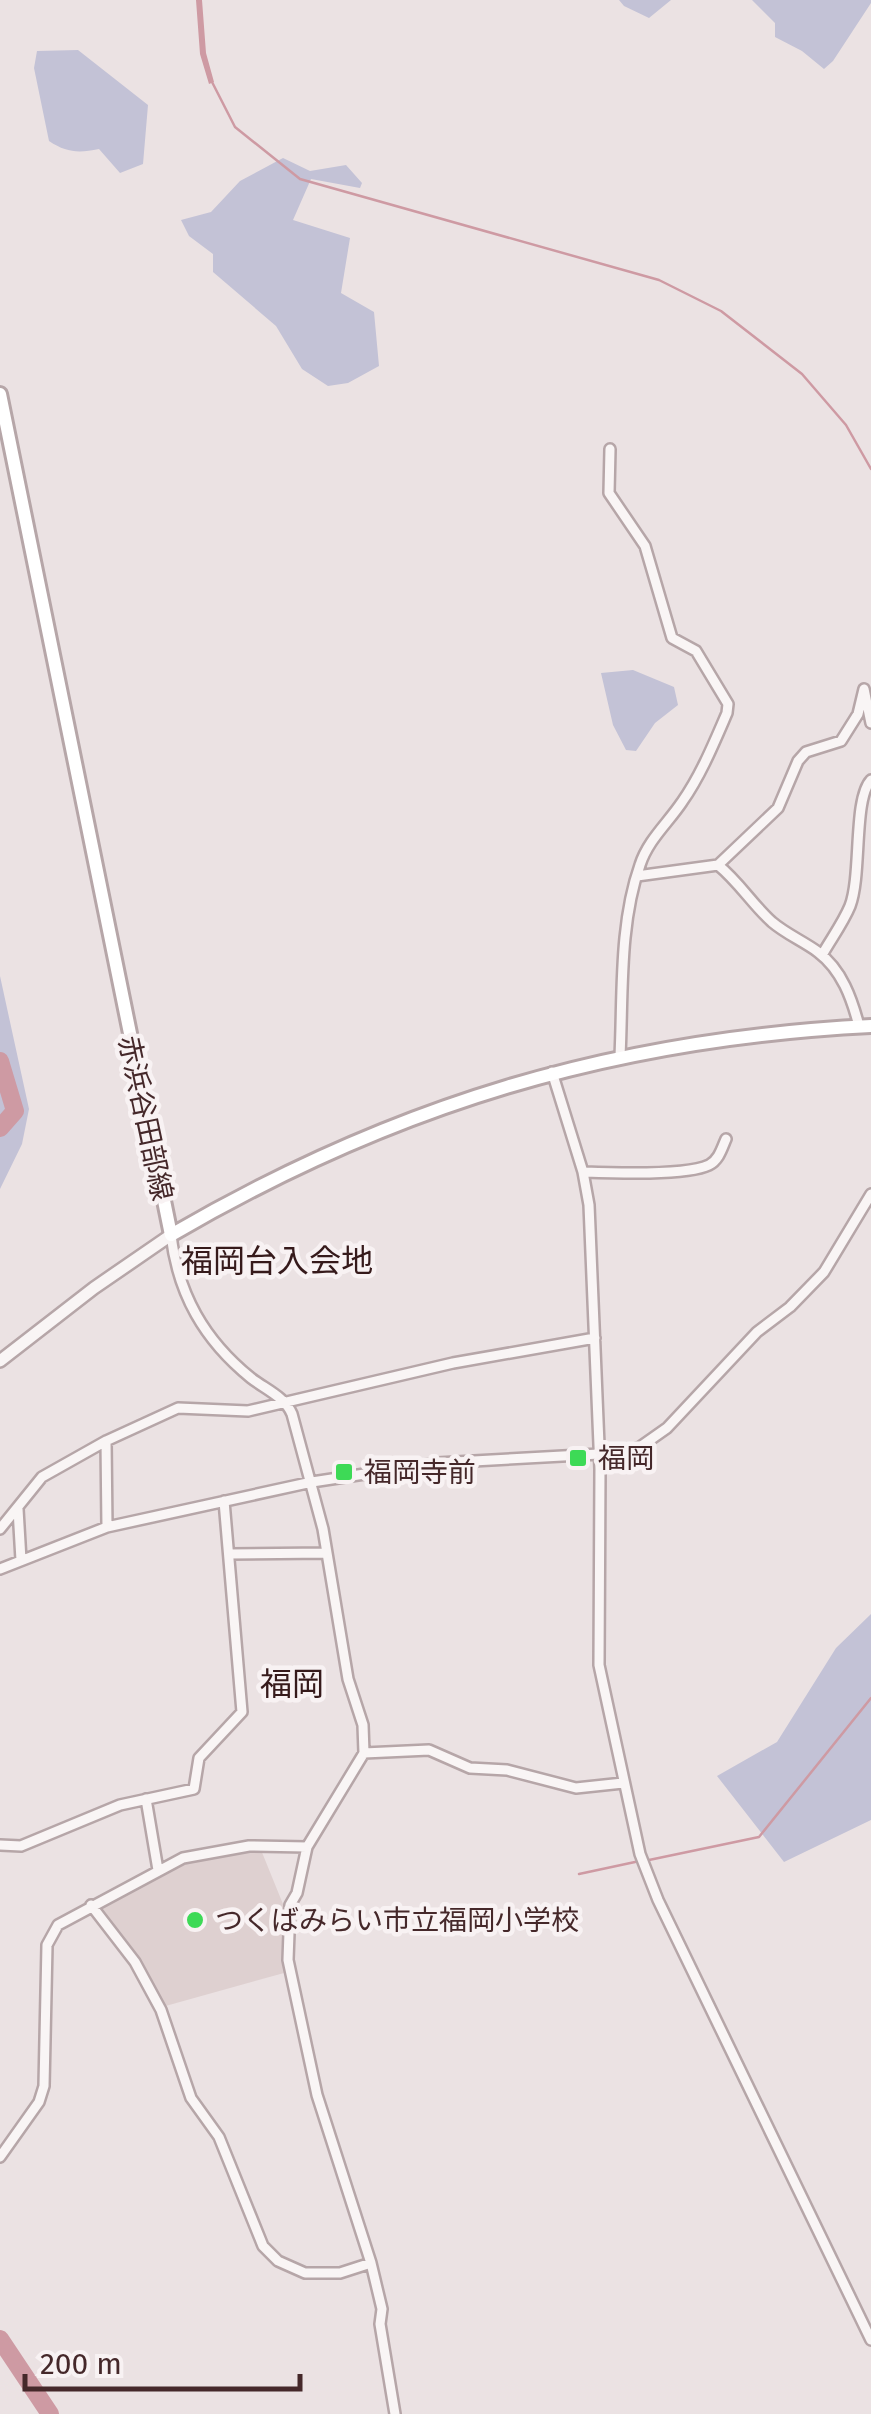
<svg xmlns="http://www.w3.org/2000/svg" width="871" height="2414" viewBox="0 0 871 2414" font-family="'Fira Sans','Noto Sans JP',sans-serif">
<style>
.built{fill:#ded0d0}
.green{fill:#c3c2d6}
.water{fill:#ce9aa3}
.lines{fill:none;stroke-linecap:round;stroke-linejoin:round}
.stream{stroke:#ce9aa3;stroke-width:2.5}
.river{stroke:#ce9aa3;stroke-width:18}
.minor-casing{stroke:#b6a6a8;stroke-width:14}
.tertiary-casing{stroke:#b6a6a8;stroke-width:16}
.secondary-casing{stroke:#b6a6a8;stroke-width:18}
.minor{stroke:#f9f5f5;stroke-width:9}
.tertiary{stroke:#f9f5f5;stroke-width:11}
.secondary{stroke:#fff;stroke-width:12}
.poi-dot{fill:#3dda56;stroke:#f8f2f3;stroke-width:4}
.labels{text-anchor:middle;stroke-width:9;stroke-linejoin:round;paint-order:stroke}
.street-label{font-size:28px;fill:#45282a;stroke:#f8f2f3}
.poi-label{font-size:28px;fill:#45282a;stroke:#f8f2f3;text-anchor:start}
.quarter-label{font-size:32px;fill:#361a1b;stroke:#f8f2f3}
</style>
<rect width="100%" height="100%" fill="#ebe2e3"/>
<path class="built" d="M261 1850 285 1909 284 1973 162 2007 98 1906 178 1863 212 1852Z"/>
<path class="green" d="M619 0H671L649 18 624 6Z
M752 0H871V3L833 61 824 69 802 51 775 37V23Z
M78 50 148 105 143 164 120 173 99 149C79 153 67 153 49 141L34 68 37 51Z
M283 158 310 171 346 165 362 183 360 188 311 179 293 220 350 238 341 293 374 312 379 366 348 383 328 386 302 369 276 326 213 272V254L189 236 181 220 211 212 240 181Z
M633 670 674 687 678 705 655 723 636 751 626 750 613 725 601 673Z
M0 976 29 1109 22 1144 0 1189Z
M871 1614V1820L784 1862 717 1776 777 1742 836 1648Z"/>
<path class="water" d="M196 0H202L206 53 214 82 209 84 200 54Z"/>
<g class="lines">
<path class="stream" d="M211 80 235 127 300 179 659 280 721 311 802 374 846 425 871 469
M649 1860 759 1837 871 1698
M579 1874 635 1862"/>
<path class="river" d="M0 1061 15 1111 0 1128
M0 2339 50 2414"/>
<g class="minor-casing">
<path id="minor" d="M610 449 609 493 645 546 672 638 696 651 728 704 727 713C714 743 701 775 682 802 668 823 648 840 640 865 619 924 623 995 620 1056
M718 865 778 808 798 761 806 752 841 741 858 714 864 689 871 723
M637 876 718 865C739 882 752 904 772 922 786 934 803 941 818 952 842 970 852 999 859 1026
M822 955C831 939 843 923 850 906 862 875 853 799 871 780
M552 1072 583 1172 589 1205 600 1469 599 1665 640 1854 658 1900 871 2340
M583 1172C611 1173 686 1176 709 1165 719 1160 722 1148 726 1139
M171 1235C178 1294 204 1340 251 1378 265 1389 285 1397 292 1414L323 1529 348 1679 363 1725 364 1753 307 1847 297 1893 290 1905 288 1960 317 2095 371 2263 382 2309 380 2324 395 2414
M106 1441 107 1527
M18 1509 21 1560
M0 1529 42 1477 106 1441 178 1408 248 1411 453 1363 595 1338
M229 1554 327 1553
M0 1569 107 1527 312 1482 437 1463 599 1454 629 1451 640 1447 667 1428 757 1332 790 1307 824 1272 871 1194
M364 1753 429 1750 470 1768 507 1770 576 1788 623 1783
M146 1799 158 1870
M0 1845 21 1846 120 1805 194 1789 199 1758 242 1712 224 1501
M91 1905 135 1962 161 2010 191 2098 219 2137 263 2246 278 2261 305 2273H340L371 2263
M0 2157 39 2102 44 2086 47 1945 58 1925 183 1858 249 1846 307 1847"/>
</g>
<g class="tertiary-casing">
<path id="tertiary" d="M0 1361 94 1288 171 1235"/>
</g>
<g class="secondary-casing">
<path id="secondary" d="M0 394 171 1235C394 1105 612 1039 871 1026"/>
</g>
<use href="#minor" class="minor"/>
<use href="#tertiary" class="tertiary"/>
<use href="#secondary" class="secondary"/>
</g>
<g class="poi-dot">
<rect x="568" y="1448" width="20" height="20" rx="5"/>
<rect x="334" y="1462" width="20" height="20" rx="5"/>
<circle cx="195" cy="1920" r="10"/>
</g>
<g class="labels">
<g class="street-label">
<text transform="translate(146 1118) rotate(78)" y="10">赤浜谷田部線</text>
</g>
<g class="poi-label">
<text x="598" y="1468">福岡</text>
<text x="364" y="1482">福岡寺前</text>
<text x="215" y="1930">つくばみらい市立福岡小学校</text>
</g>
<g class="quarter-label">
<text x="277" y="1272">福岡台入会地</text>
<text x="292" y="1695">福岡</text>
</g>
</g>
<path d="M25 2374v15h275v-15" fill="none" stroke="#45282a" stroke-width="5"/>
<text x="40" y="2374" font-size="30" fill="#45282a" stroke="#f8f2f3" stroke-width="8" paint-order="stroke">200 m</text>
</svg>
